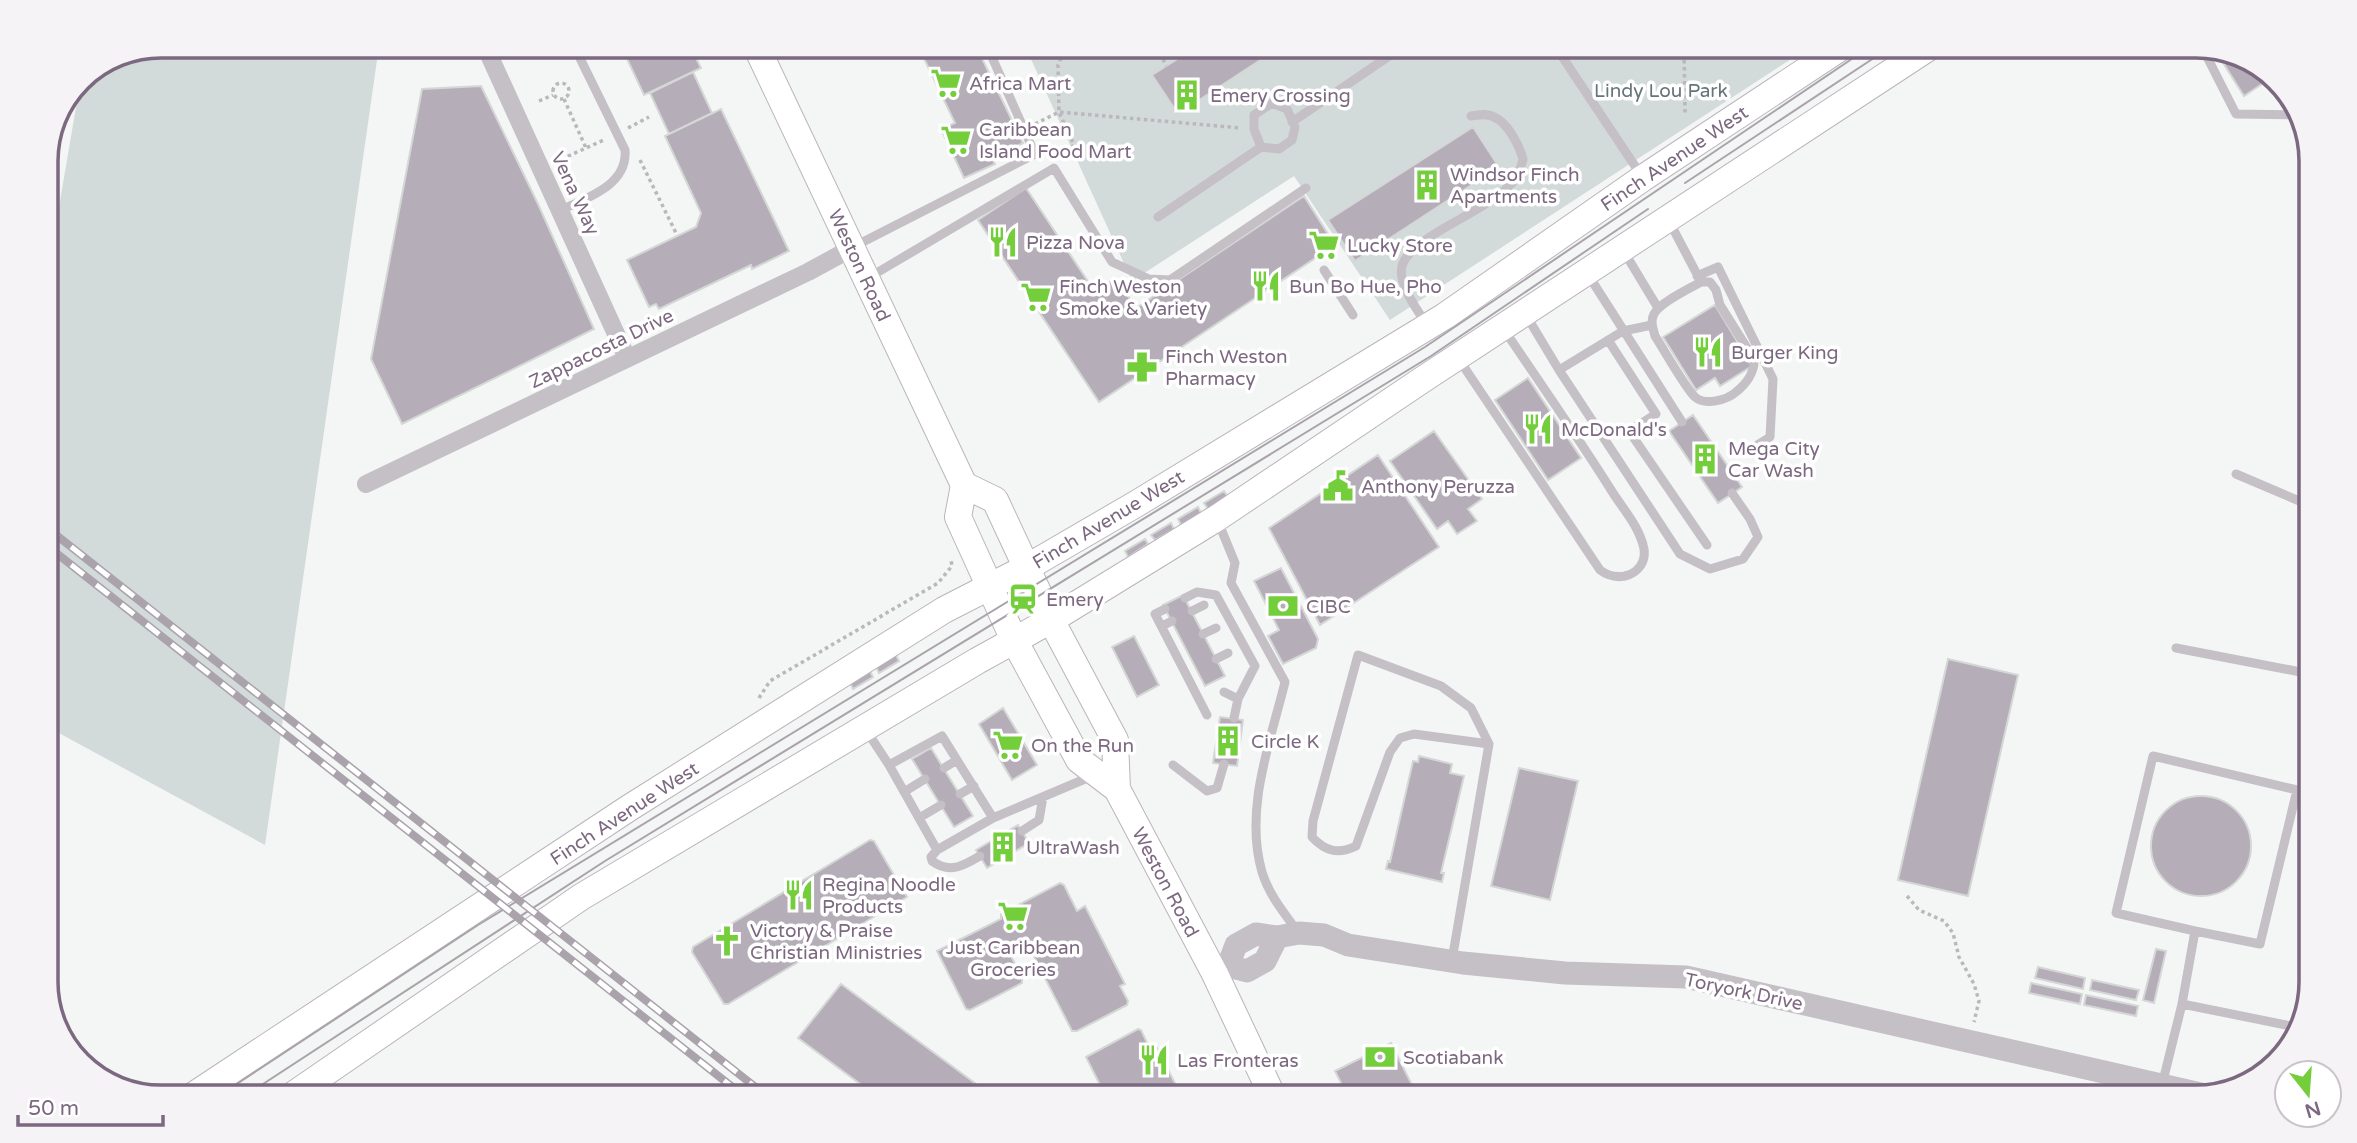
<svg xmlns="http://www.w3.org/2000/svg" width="2357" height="1143" viewBox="0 0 2357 1143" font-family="'Varela Round',sans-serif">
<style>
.green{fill:#d3dada}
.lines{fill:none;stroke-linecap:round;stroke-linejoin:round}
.stream{stroke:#c8c0cc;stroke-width:6}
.building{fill:#b5adb8;stroke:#d5d7d6;stroke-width:2}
.secondary-casing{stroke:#bbb4bc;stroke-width:28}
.path{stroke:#bbb7bc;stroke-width:3.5;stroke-dasharray:3.5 3.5;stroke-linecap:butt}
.service{stroke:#c5bfc6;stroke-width:9}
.minor{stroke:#c5bfc6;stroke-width:18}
.tertiary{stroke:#c5bfc6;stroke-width:23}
.secondary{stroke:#fff;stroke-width:26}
.tram{stroke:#aaa3ac;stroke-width:2}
.rail-casing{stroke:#aaa3ac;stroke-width:8}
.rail{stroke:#fff;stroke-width:5;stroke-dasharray:16;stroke-linecap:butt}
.labels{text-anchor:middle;stroke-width:7;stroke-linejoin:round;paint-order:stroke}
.poi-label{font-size:19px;fill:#7c6880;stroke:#fff;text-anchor:start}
.park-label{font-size:19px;fill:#667578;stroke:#fff}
.street-label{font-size:19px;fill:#7c6880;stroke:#fff}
.rim{fill:none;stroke:#7c6880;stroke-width:3.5}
</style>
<rect width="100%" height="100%" fill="#f3f6f4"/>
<path class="green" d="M161 46H379L265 845 46 726V283L81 78Z
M1025 46H1811L1390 320 1294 176 1132 281Z"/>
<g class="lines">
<path class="stream" d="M2308 281 2311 282"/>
</g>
<path class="building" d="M621 46H690L701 68 644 95Z
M918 46H976L1023 143 992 159 995 164 964 178 941 129 955 123Z
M1198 46H1282L1178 114 1152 75Z
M2215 50 2247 57 2271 78 2244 96Z
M693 72 712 113 669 134 650 93Z
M481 86 538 204 594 329 402 424 371 359 422 89Z
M721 109 789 251 752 269 751 265 659 309 656 304 649 307 627 260 696 227 701 213 665 136Z
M1473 127 1499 167 1355 261 1328 220Z
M1026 188 1095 292 1116 278 1136 308 1304 196 1335 245 1099 402 978 220Z
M1715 305 1752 366 1720 386 1715 378 1696 390 1663 337Z
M1528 378 1581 458 1548 480 1495 400Z
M1693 415 1742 487 1718 503 1669 431Z
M1434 431 1482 499 1468 509 1477 521 1457 534 1448 521 1437 529 1390 461Z
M1378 455 1439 547 1320 625 1269 528Z
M1224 491 1228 497 1208 509 1204 503Z
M1198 507 1201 513 1181 525 1178 519Z
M1171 523 1174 529 1155 540 1151 535Z
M1145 539 1148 544 1128 557 1125 551Z
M1281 568 1318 639 1316 648 1283 664 1268 636 1279 630 1254 581Z
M1183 595 1225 676 1205 686 1163 605Z
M1134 636 1159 685 1137 697 1112 647Z
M896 655 899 661 879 673 876 667Z
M1948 659 2018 675 1968 896 1898 880Z
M870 671 873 677 853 689 850 683Z
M1003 708 1037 765 1012 780 979 724Z
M1220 717 1243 720 1237 766 1213 763Z
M931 748 973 816 954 827 912 759Z
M1419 756 1452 764 1450 773 1464 776 1441 873H1444L1442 882 1386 869 1388 861 1390 862 1413 761 1418 762Z
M1519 768 1578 781 1550 900 1491 886Z
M2151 846a50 50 0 1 1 100 0a50 50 0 1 1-100 0Z
M1018 825 1029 843 987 868 976 850Z
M870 840 874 841 907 897 728 1004H724L692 952 693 947Z
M1060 883 1064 885 1077 911 1085 906 1125 984 1120 986 1128 1001 1127 1005 1077 1031H1072L1025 939 1007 948 1022 978V983L970 1010 966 1009 937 951 1001 919V914Z
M2156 949 2166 951 2154 1003 2143 1000Z
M2038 967 2085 978 2083 989 2035 978Z
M2092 980 2139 990 2136 1000 2090 990Z
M2031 983 2082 994 2080 1004 2029 993Z
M841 984 991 1095V1097H878L798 1038Z
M2086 995 2138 1006 2136 1016 2084 1005Z
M1138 1029 1141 1030 1149 1047 1155 1044 1182 1097H1106L1086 1057Z
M1391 1043 1412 1085 1388 1097H1348L1335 1071Z"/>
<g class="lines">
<g class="secondary-casing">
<path id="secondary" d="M756 46 964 485 958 517 1014 640 1079 760 1117 789 1215 974 1273 1097
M964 485 995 500 1051 620 1115 740 1117 789
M191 1097 629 808 944 610 1026 568 1136 504 1445 316 1643 178 1843 46
M290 1097 581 897 977 661 1051 620 1217 518 1422 380 1931 46"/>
</g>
<path class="path" d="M1158 46 1166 66
M1684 46 1685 114
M553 91a8 8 0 1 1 16 0a8 8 0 1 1-16 0Z
M564 99 586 148
M539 101 553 95
M1035 124 1059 112 1241 128
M628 128 649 117
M1062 158 1074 145 1059 112 1058 65 1063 53
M640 160 677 235
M555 162 606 139
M759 698 770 681 938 583 952 566 951 560
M1907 896 1919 910 1944 921 1953 933 1959 957 1974 984 1979 1001 1974 1022
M158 1097 171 1088"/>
<path class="service" d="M1555 46 1641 175
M2202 47 2236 114 2298 115
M1292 122 1404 46
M561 210C587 198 628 185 625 150L574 46
M1158 217 1261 147 1279 149 1292 140 1295 127 1287 109 1272 103 1254 115V129L1261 147
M1669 221 1700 280
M853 247 1035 154 987 46
M1623 250 1658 308
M1324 270 1353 315
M1587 273 1682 422
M1697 276 1718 267 1773 379 1770 437 1751 449
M868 278 1054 168 1112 262 1149 279 1170 280 1306 188
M1701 282H1710L1716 290 1720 305 1754 359C1755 372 1746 384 1736 392 1727 400 1705 406 1695 397 1686 389 1663 348 1655 336 1653 328 1650 321 1654 314 1659 303 1690 288 1701 282Z
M1526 315 1559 370 1680 554 1710 569 1743 559 1758 537 1750 519 1732 493
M1427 325C1418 311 1406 295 1402 278 1400 269 1403 260 1410 253 1436 226 1485 212 1512 183 1518 176 1521 168 1523 159 1519 145 1508 123 1494 117 1487 113 1479 115 1471 116
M1608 340 1656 414 1629 431 1707 545
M1458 358 1600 570C1608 576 1615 578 1625 576 1638 573 1646 562 1644 549 1640 528 1624 510 1613 493 1578 437 1540 383 1503 328
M1559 370 1623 331 1652 325
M2236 474 2311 506
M1217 519 1235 563 1231 583 1285 682C1270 743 1244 810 1262 872 1269 895 1284 913 1298 932
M1185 598 1197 592 1216 595 1255 666 1238 699 1234 718
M1165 609 1155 614 1207 715
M1192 611 1204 605
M1162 626 1172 621
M1203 634 1216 628
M2176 648 2311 674
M1216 659 1228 653
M1224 692 1238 699
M866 730 889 765 942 736 993 818 1092 776
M889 765 937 850
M1173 765 1207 791 1217 788 1224 764
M944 768 957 760
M904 792 925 779
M960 794 974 786
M919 818 941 805
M1022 831 1039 820 1043 797
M980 856C963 866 950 874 932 861L931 857 937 850 993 818
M1452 960 1489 744 1414 734 1400 738 1390 752 1356 846C1338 855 1325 851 1312 837L1313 821 1358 655 1441 686 1471 708 1489 744
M2182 1004 2195 931 2260 944 2297 790 2153 756 2116 913 2195 931
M2162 1085 2182 1004 2301 1028"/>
<path class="minor" d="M485 46 627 358
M366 484 808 272 852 248"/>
<path class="tertiary" d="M1277 937 1265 961 1247 971 1228 966 1236 945 1256 934 1277 937 1299 933 1324 935 1348 945 1463 963 1565 973 1686 977 2205 1095"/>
<use href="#secondary" class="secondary"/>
<path class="tram" d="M1685 183 1892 46
M217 1097 478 925 1425 347 1871 46
M243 1097 605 861 1431 356 1648 209"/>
<g class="rail-casing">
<path id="rail" d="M46 527 768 1097
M46 545 745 1097"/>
</g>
<use href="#rail" class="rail"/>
</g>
<defs>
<g id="supermarket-bare" transform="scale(2.415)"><path d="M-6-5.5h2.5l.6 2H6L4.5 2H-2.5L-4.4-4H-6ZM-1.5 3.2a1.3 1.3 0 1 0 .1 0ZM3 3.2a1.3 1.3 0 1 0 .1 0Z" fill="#74ce3b" stroke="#fff" stroke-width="2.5" paint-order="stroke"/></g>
<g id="building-bare" transform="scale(2.415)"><path d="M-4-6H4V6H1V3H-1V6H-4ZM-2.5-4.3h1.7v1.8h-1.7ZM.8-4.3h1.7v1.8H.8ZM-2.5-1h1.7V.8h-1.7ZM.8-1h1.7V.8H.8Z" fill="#74ce3b" stroke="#fff" stroke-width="2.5" paint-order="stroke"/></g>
<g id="restaurant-bare" transform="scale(2.415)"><path d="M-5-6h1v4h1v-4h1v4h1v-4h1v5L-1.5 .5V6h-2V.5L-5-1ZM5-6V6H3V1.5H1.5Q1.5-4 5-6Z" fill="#74ce3b" stroke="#fff" stroke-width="2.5" paint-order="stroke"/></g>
<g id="pharmacy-bare" transform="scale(2.415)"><path d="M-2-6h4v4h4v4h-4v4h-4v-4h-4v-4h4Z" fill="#74ce3b" stroke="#fff" stroke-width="2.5" paint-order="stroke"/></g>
<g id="civic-bare" transform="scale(2.415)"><path d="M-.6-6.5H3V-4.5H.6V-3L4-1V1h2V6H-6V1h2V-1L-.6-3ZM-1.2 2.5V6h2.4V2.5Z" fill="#74ce3b" stroke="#fff" stroke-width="2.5" paint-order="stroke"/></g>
<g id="station-bare" transform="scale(2.415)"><path d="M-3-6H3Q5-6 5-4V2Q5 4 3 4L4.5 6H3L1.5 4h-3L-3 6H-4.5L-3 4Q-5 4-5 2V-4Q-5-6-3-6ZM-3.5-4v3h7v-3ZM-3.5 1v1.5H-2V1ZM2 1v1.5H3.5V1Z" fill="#74ce3b" stroke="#fff" stroke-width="2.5" paint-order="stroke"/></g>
<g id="bank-bare" transform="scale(2.415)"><path d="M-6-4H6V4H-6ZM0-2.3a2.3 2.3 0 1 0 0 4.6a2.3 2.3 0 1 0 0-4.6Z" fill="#74ce3b" stroke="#fff" stroke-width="2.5" paint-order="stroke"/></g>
<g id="church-bare" transform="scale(2.415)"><path d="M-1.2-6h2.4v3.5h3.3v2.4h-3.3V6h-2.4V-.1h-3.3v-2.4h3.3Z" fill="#74ce3b" stroke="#fff" stroke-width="2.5" paint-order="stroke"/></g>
</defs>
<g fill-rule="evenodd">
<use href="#supermarket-bare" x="946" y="83"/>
<use href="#building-bare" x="1187" y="95"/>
<use href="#supermarket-bare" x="956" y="140"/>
<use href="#building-bare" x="1427" y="185"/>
<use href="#restaurant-bare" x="1003" y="242"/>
<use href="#supermarket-bare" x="1324" y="245"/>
<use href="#restaurant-bare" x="1266" y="286"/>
<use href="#supermarket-bare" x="1036" y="297"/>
<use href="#restaurant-bare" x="1708" y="352"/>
<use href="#pharmacy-bare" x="1142" y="367"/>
<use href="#restaurant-bare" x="1538" y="429"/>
<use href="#building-bare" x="1705" y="459"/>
<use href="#civic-bare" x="1338" y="486"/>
<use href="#station-bare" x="1023" y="599"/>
<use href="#bank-bare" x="1283" y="606"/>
<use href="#building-bare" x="1228" y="741"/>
<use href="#supermarket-bare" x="1008" y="745"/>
<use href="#building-bare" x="1003" y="847"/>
<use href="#restaurant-bare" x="799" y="895"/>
<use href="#supermarket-bare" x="1013" y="916"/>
<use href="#church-bare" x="727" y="941"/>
<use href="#bank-bare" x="1380" y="1057"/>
<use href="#restaurant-bare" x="1154" y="1060"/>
</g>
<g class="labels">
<g class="poi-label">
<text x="969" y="90">Africa Mart</text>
<text x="1210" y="102">Emery Crossing</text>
<text x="979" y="136">Caribbean<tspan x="979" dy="22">Island Food Mart</tspan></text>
<text x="1450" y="181">Windsor Finch<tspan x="1450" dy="22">Apartments</tspan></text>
<text x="1026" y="249">Pizza Nova</text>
<text x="1347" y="252">Lucky Store</text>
<text x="1059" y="293">Finch Weston<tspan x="1059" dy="22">Smoke &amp; Variety</tspan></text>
<text x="1289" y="293">Bun Bo Hue, Pho</text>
<text x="1731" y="359">Burger King</text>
<text x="1165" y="363">Finch Weston<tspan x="1165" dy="22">Pharmacy</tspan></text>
<text x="1561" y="436">McDonald's</text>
<text x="1728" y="455">Mega City<tspan x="1728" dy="22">Car Wash</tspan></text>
<text x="1361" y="493">Anthony Peruzza</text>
<text x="1046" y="606">Emery</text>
<text x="1306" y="613">CIBC</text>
<text x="1251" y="748">Circle K</text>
<text x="1031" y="752">On the Run</text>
<text x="1026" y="854">UltraWash</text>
<text x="822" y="891">Regina Noodle<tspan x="822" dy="22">Products</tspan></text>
<text x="750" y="937">Victory &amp; Praise<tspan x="750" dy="22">Christian Ministries</tspan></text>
<text x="1013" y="954" text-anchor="middle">Just Caribbean<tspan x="1013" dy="22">Groceries</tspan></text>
<text x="1403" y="1064">Scotiabank</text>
<text x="1177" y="1067">Las Fronteras</text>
</g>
<g class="park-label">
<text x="1661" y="97">Lindy Lou Park</text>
</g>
<g class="street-label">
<text transform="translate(1674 158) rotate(-34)" y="7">Finch Avenue West</text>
<text transform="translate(576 193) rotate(65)" y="7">Vena Way</text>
<text transform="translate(860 265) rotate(65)" y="7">Weston Road</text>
<text transform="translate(601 348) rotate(-26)" y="7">Zappacosta Drive</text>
<text transform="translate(1108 519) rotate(-31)" y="7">Finch Avenue West</text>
<text transform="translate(624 813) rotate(-33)" y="7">Finch Avenue West</text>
<text transform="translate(1166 882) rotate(62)" y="7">Weston Road</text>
<text transform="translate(1744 991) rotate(12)" y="7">Toryork Drive</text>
</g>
</g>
<path d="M0 0H2357V1143H0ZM161 58H2196A103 103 0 0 1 2299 161V982A103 103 0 0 1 2196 1085H161A103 103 0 0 1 58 982V161A103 103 0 0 1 161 58Z" fill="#f5f3f5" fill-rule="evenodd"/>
<path class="rim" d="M161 58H2196A103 103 0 0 1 2299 161V982A103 103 0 0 1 2196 1085H161A103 103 0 0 1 58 982V161A103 103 0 0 1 161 58Z"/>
<g transform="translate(2308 1094) rotate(163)"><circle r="33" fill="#ffffff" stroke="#cbc3cc" stroke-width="2"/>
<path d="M0-5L12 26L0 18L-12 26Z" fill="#74ce3b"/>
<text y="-10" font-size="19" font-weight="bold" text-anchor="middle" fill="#7c6880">N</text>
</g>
<path d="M18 1115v10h145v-10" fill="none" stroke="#7c6880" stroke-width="3.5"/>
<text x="28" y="1115" font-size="21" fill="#7c6880" stroke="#ffffff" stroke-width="5" paint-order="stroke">50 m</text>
</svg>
